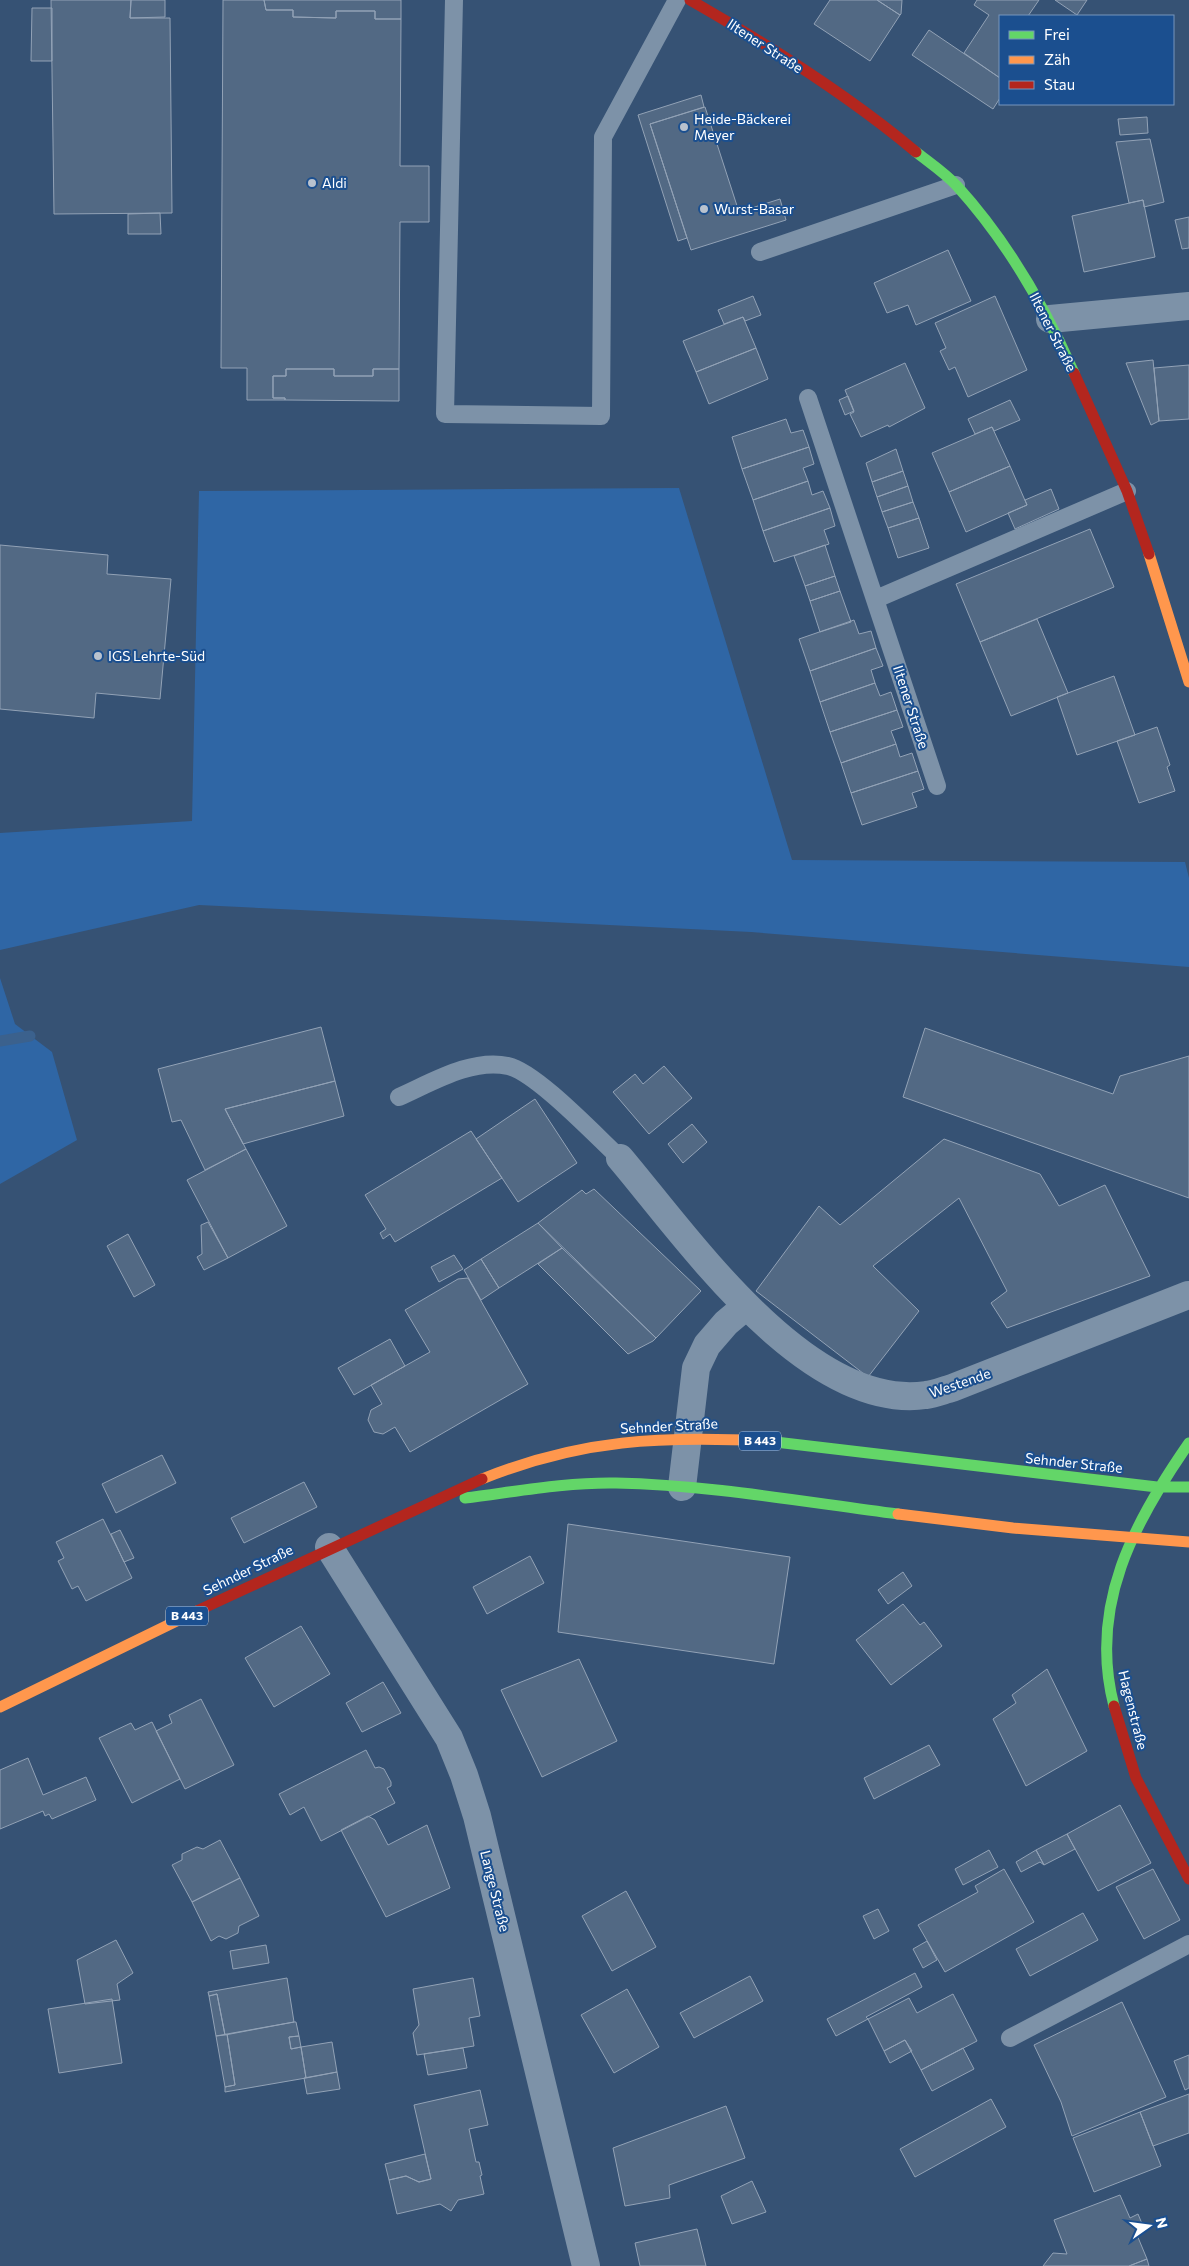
<svg xmlns="http://www.w3.org/2000/svg" width="1189" height="2266" viewBox="0 0 1189 2266" font-family="Commissioner,sans-serif">
<style>
.green{fill:#2f66a5}
.lines{fill:none;stroke-linecap:round;stroke-linejoin:round}
.stream{stroke:#3b618d;stroke-width:11}
.building{fill:#526984;stroke:#92a2b6}
.lane{stroke:#7d92a8;stroke-width:18}
.street{stroke:#7d92a8;stroke-width:28}
.fast{stroke:#63d668;stroke-width:11}
.slow{stroke:#ff974d;stroke-width:11}
.jam{stroke:#b3261e;stroke-width:11}
.poi-dot{fill:#b9c2ce;stroke:#1b4f8f;stroke-width:2}
.labels{text-anchor:middle;stroke-width:4;stroke-linejoin:round;paint-order:stroke}
.shield{fill:#1b4f8f;stroke:#bbcadd;stroke-width:1}
.shield-label{font-size:12px;font-weight:bold;fill:#fff}
.street-label{font-size:14px;fill:#fff;stroke:#1b4f8f}
.poi-label{font-size:14px;fill:#fff;stroke:#1b4f8f;text-anchor:start}
</style>
<rect width="100%" height="100%" fill="#365274"/>
<path class="green" d="M679 488 792 860 1185 862 1189 878V967L751 932 199 905 0 950V833L192 821 199 491Z
M0 978 15 1024 52 1052 77 1140 0 1184Z"/>
<g class="lines">
<path class="stream" d="M0 1041 30 1036"/>
</g>
<path class="building" d="M51 0H131L130 18H170L172 213 54 214Z
M131 0H165V17L130 18Z
M223 0H264L266 10H293V17L336 18V11H375V19H401L400 166H429V222H400L399 369H373V376H334V369H286V376H273V398H285V400H247V368H221Z
M264 0H401V19H375V11H336V18L293 17V10H266Z
M830 0H877L900 15 870 61 814 24Z
M877 0H902L901 14 900 15Z
M977 0H1039L1028 16H1000V78L964 53 989 15 974 5Z
M1055 0H1087L1077 15Z
M32 8H52V61H31Z
M929 30 1000 78V98L993 109 912 55Z
M701 95 704 107 650 124 687 238 678 241 638 115Z
M705 107 739 212 780 199 786 220 691 250 650 124Z
M1147 117 1148 133 1120 135 1118 119Z
M1150 139 1164 202 1144 207 1143 200 1129 203 1116 142Z
M1143 200 1155 257 1084 272 1072 216Z
M160 213 161 234H128V214Z
M1189 217V248L1182 249 1175 220Z
M948 250 971 301 916 325 908 305 887 313 874 283Z
M753 296 761 315 745 321 743 317 724 324 718 310Z
M995 296 1027 370 968 397 955 367 949 370 940 351 946 348 935 323Z
M743 317 756 348 696 372 683 341Z
M756 348 768 379 709 404 696 372Z
M1153 360 1159 421 1151 425 1126 363Z
M905 363 925 408 889 427 888 425 861 437 850 414 854 412 845 390Z
M1189 365V419L1159 421 1154 368Z
M286 369H334V376H373V369H399V401L285 400V398H273V376H286Z
M848 396 854 411 845 415 839 400Z
M1010 400 1020 420 994 431 992 427 975 434 968 419Z
M786 419 791 433 803 430 809 447 742 469 732 437Z
M992 427 1010 466 949 492 932 453Z
M809 447 814 464 803 468 808 481 753 500 742 469Z
M896 449 903 471 872 482 866 463Z
M1010 466 1027 505 966 532 949 492Z
M903 471 908 486 877 497 872 482Z
M808 481 812 495 823 491 830 508 763 531 753 500Z
M908 486 913 502 882 512 877 497Z
M1051 489 1059 509 1015 529 1008 513 1027 505 1025 500Z
M913 502 919 518 888 528 882 512Z
M830 508 835 526 824 530 829 544 774 562 763 531Z
M919 518 929 548 898 558 888 528Z
M1090 529 1114 587 980 642 956 584Z
M0 545 108 555 107 574 171 579 160 699 96 693 94 718 0 709Z
M825 545 835 576 805 586 794 556Z
M835 576 840 591 810 601 805 586Z
M840 591 851 622 820 632 810 601Z
M1037 619 1068 693 1011 716 980 642Z
M854 620 859 634 871 631 876 648 810 671 799 639Z
M876 648 883 666 871 670 875 683 820 702 810 671Z
M1114 676 1135 735 1077 755 1057 697Z
M875 683 880 696 891 692 897 710 830 732 820 702Z
M897 710 903 727 891 731 896 744 841 763 830 732Z
M1157 727 1170 765 1167 767 1175 791 1139 803 1117 741Z
M896 744 900 757 912 753 918 771 851 793 841 763Z
M918 771 924 789 912 793 917 807 862 825 851 793Z
M321 1027 335 1081 225 1109 246 1149 205 1170 181 1120 172 1122 158 1069Z
M925 1028 1113 1094 1120 1076 1189 1056V1198L903 1097Z
M664 1066 692 1098 649 1134 613 1092 635 1074 643 1084Z
M335 1081 344 1116 243 1144 225 1109Z
M535 1099 577 1163 518 1202 476 1139Z
M692 1124 707 1142 683 1163 668 1144Z
M471 1131 502 1178 395 1242 390 1234 383 1239 380 1233 386 1229 365 1195Z
M944 1139 1040 1174 1059 1206 1105 1185 1150 1276 1007 1328 991 1303 1007 1291 959 1198 873 1266 919 1311 868 1377 756 1291 819 1206 840 1225Z
M246 1149 287 1226 228 1258 187 1180Z
M594 1189 701 1291 656 1338 538 1223 582 1190 586 1194Z
M208 1222 228 1258 204 1270 197 1257 202 1254 201 1225Z
M538 1223 562 1248 499 1288 481 1259Z
M128 1234 155 1285 134 1297 107 1246Z
M562 1248 656 1338 653 1341 628 1354 538 1264Z
M454 1255 463 1269 439 1282 431 1267Z
M481 1259 499 1288 481 1300 464 1270Z
M468 1278 528 1384 410 1452 395 1427 383 1434 374 1432 368 1420 371 1410 382 1404 371 1385 430 1352 405 1310 458 1279Z
M390 1339 405 1366 354 1395 338 1368Z
M162 1455 176 1483 116 1513 102 1484Z
M304 1482 317 1507 244 1543 231 1518Z
M103 1519 132 1578 86 1601 78 1586 72 1589 58 1561 64 1558 56 1542Z
M568 1524 790 1557 774 1664 558 1632Z
M120 1530 134 1558 124 1562 111 1534Z
M530 1556 544 1583 487 1614 473 1587Z
M903 1572 912 1586 888 1604 878 1590Z
M903 1604 920 1625 924 1622 942 1646 891 1685 856 1640Z
M301 1626 330 1674 274 1707 245 1658Z
M579 1659 617 1741 542 1777 501 1690Z
M1047 1669 1087 1751 1026 1786 993 1719 1016 1703 1012 1695Z
M383 1682 401 1713 362 1732 346 1703Z
M201 1699 234 1765 185 1789 156 1731 172 1723 169 1715Z
M152 1722 180 1779 132 1803 99 1738 131 1723 135 1730Z
M929 1745 940 1765 874 1799 864 1778Z
M366 1750 375 1768 379 1767 384 1769 391 1782V1786L387 1788 395 1803 321 1841 304 1807 290 1815 279 1794Z
M28 1758 43 1795 86 1777 96 1800 52 1819 49 1814 45 1816 43 1811 0 1829V1770Z
M1120 1805 1151 1863 1098 1891 1067 1834Z
M368 1816 375 1820 388 1845 427 1825 450 1888 386 1917 341 1830Z
M1067 1834 1075 1849 1044 1865 1036 1850Z
M220 1840 240 1878 192 1902 172 1865 182 1860V1854L197 1847 203 1849Z
M989 1850 998 1867 963 1885 955 1869Z
M1036 1850 1044 1865 1040 1862 1021 1872 1016 1862Z
M1004 1869 1034 1922 945 1972 918 1925 978 1892 975 1886Z
M1153 1869 1180 1920 1144 1939 1116 1887Z
M240 1878 259 1916 239 1926 238 1933 226 1939 219 1936 211 1941 192 1902Z
M626 1891 656 1947 612 1971 582 1916Z
M878 1909 889 1931 874 1939 863 1916Z
M1083 1913 1098 1940 1030 1976 1016 1949Z
M116 1940 133 1973 117 1984 120 2000 85 2004 77 1960Z
M927 1941 937 1960 923 1968 913 1949Z
M266 1945 269 1963 233 1969 230 1951Z
M915 1973 922 1987 866 2017 868 2019 836 2036 827 2019Z
M750 1976 763 2001 694 2038 680 2013Z
M287 1978 294 2022 225 2035 217 1994 209 1996 208 1992Z
M473 1978 480 2016 469 2018 474 2046 417 2055 413 2033 419 2025 413 1989Z
M627 1989 659 2047 614 2073 581 2015Z
M217 1994 225 2035 216 2036 209 1996Z
M953 1994 977 2041 921 2070 905 2040 884 2051 868 2019 909 1998 917 2013Z
M112 1999 122 2063 59 2073 48 2009Z
M1122 2002 1166 2097 1072 2136 1061 2102 1034 2045Z
M294 2022H296L299 2036 289 2037 291 2049 301 2047 306 2078 225 2092V2087L235 2085 227 2034Z
M227 2034 235 2085 225 2087 216 2036Z
M299 2036 301 2047 291 2049 289 2037Z
M905 2040 912 2051 890 2063 884 2051Z
M332 2042 337 2072 306 2078 301 2047Z
M463 2048 467 2068 428 2075 424 2054Z
M963 2048 974 2069 932 2091 921 2070Z
M1189 2055V2088L1185 2090 1174 2061Z
M337 2072 340 2089 307 2094 304 2078Z
M480 2090 488 2125 469 2129 476 2162H479L482 2175 480 2176 484 2194 458 2200 451 2211 440 2204 397 2214 389 2180 406 2176 419 2182 431 2179 414 2105Z
M1189 2094V2133L1153 2146 1140 2112Z
M991 2099 1006 2127 915 2177 900 2149Z
M726 2106 745 2158 669 2185 670 2198 625 2206 613 2148Z
M1140 2112 1161 2166 1094 2192 1073 2138Z
M425 2154 431 2179 419 2182 406 2176 389 2180 385 2164Z
M752 2181 766 2212 732 2224 721 2196Z
M1120 2195 1130 2218 1138 2214 1145 2231 1137 2235 1147 2259 1129 2266H1043L1053 2253 1067 2254 1054 2220Z
M697 2229 706 2266H640L635 2243Z
M1147 2259 1149 2266H1129Z"/>
<g class="lines">
<path class="lane" d="M454 0 445 414 601 416 603 137 677 0
M760 252 956 185
M808 398 937 786
M876 599 1127 491
M399 1097C431 1083 471 1058 508 1066 536 1072 596 1136 620 1158
M1010 2038 1189 1944"/>
<path class="street" d="M1050 319 1189 306
M620 1158C687 1237 807 1412 926 1395 935 1394 944 1390 952 1388L1188 1295
M682 1487 696 1368 707 1345 726 1323 745 1307
M329 1547 449 1738 464 1775 477 1816 586 2266"/>
<path class="fast" d="M916 152C930 163 945 173 957 186 1007 241 1044 305 1074 373
M767 1441 1157 1487H1189
M465 1498C514 1492 566 1482 616 1483 710 1485 804 1502 898 1514
M1114 1706C1088 1606 1134 1522 1189 1443"/>
<path class="slow" d="M1149 554 1189 682
M482 1479C581 1439 661 1436 767 1441
M898 1514 1013 1528 1189 1542
M0 1707 197 1611"/>
<path class="jam" d="M690 0C767 44 848 95 916 152
M1074 373 1127 491 1149 554
M197 1611 482 1479
M1114 1706 1136 1778 1189 1879"/>
</g>
<g class="poi-dot">
<circle cx="684" cy="127" r="5"/>
<circle cx="312" cy="183" r="5"/>
<circle cx="704" cy="209" r="5"/>
<circle cx="98" cy="656" r="5"/>
</g>
<g class="labels">
<g class="shield">
<rect x="739" y="1431.5" width="42" height="19" rx="4"/>
<rect x="166" y="1606.5" width="42" height="19" rx="4"/>
</g>
<g class="shield-label">
<text x="760" y="1445">B 443</text>
<text x="187" y="1620">B 443</text>
</g>
<g class="street-label">
<text transform="translate(765 46) rotate(33)" y="5">Iltener Straße</text>
<text transform="translate(1053 332) rotate(63)" y="5">Iltener Straße</text>
<text transform="translate(911 707) rotate(72)" y="5">Iltener Straße</text>
<text transform="translate(960 1383) rotate(-19)" y="5">Westende</text>
<text transform="translate(669 1426) rotate(-3)" y="5">Sehnder Straße</text>
<text transform="translate(1074 1463) rotate(6)" y="5">Sehnder Straße</text>
<text transform="translate(248 1570) rotate(-26)" y="5">Sehnder Straße</text>
<text transform="translate(1133 1710) rotate(76)" y="5">Hagenstraße</text>
<text transform="translate(495 1891) rotate(76)" y="5">Lange Straße</text>
</g>
<g class="poi-label">
<text x="694" y="124">Heide-Bäckerei<tspan x="694" dy="16">Meyer</tspan></text>
<text x="322" y="188">Aldi</text>
<text x="714" y="214">Wurst-Basar</text>
<text x="108" y="661">IGS Lehrte-Süd</text>
</g>
</g>
<rect x="999" y="15" width="175" height="90" fill="#1b4f8f" stroke="#7695bc"/>
<rect x="1009" y="31" width="25" height="8" fill="#63d668" stroke="#7695bc"/>
<text x="1044" y="40" font-size="15" fill="#ffffff">Frei</text>
<rect x="1009" y="56" width="25" height="8" fill="#ff974d" stroke="#7695bc"/>
<text x="1044" y="65" font-size="15" fill="#ffffff">Zäh</text>
<rect x="1009" y="81" width="25" height="8" fill="#b3261e" stroke="#7695bc"/>
<text x="1044" y="90" font-size="15" fill="#ffffff">Stau</text>
<g transform="translate(1149 2226) rotate(76)" stroke="#1b4f8f" stroke-width="4" paint-order="stroke">
<path d="M0-4L9 19L0 12L-9 19Z" fill="#ffffff"/>
<text y="-8" font-size="14" font-weight="bold" text-anchor="middle" fill="#ffffff">N</text>
</g>
</svg>
